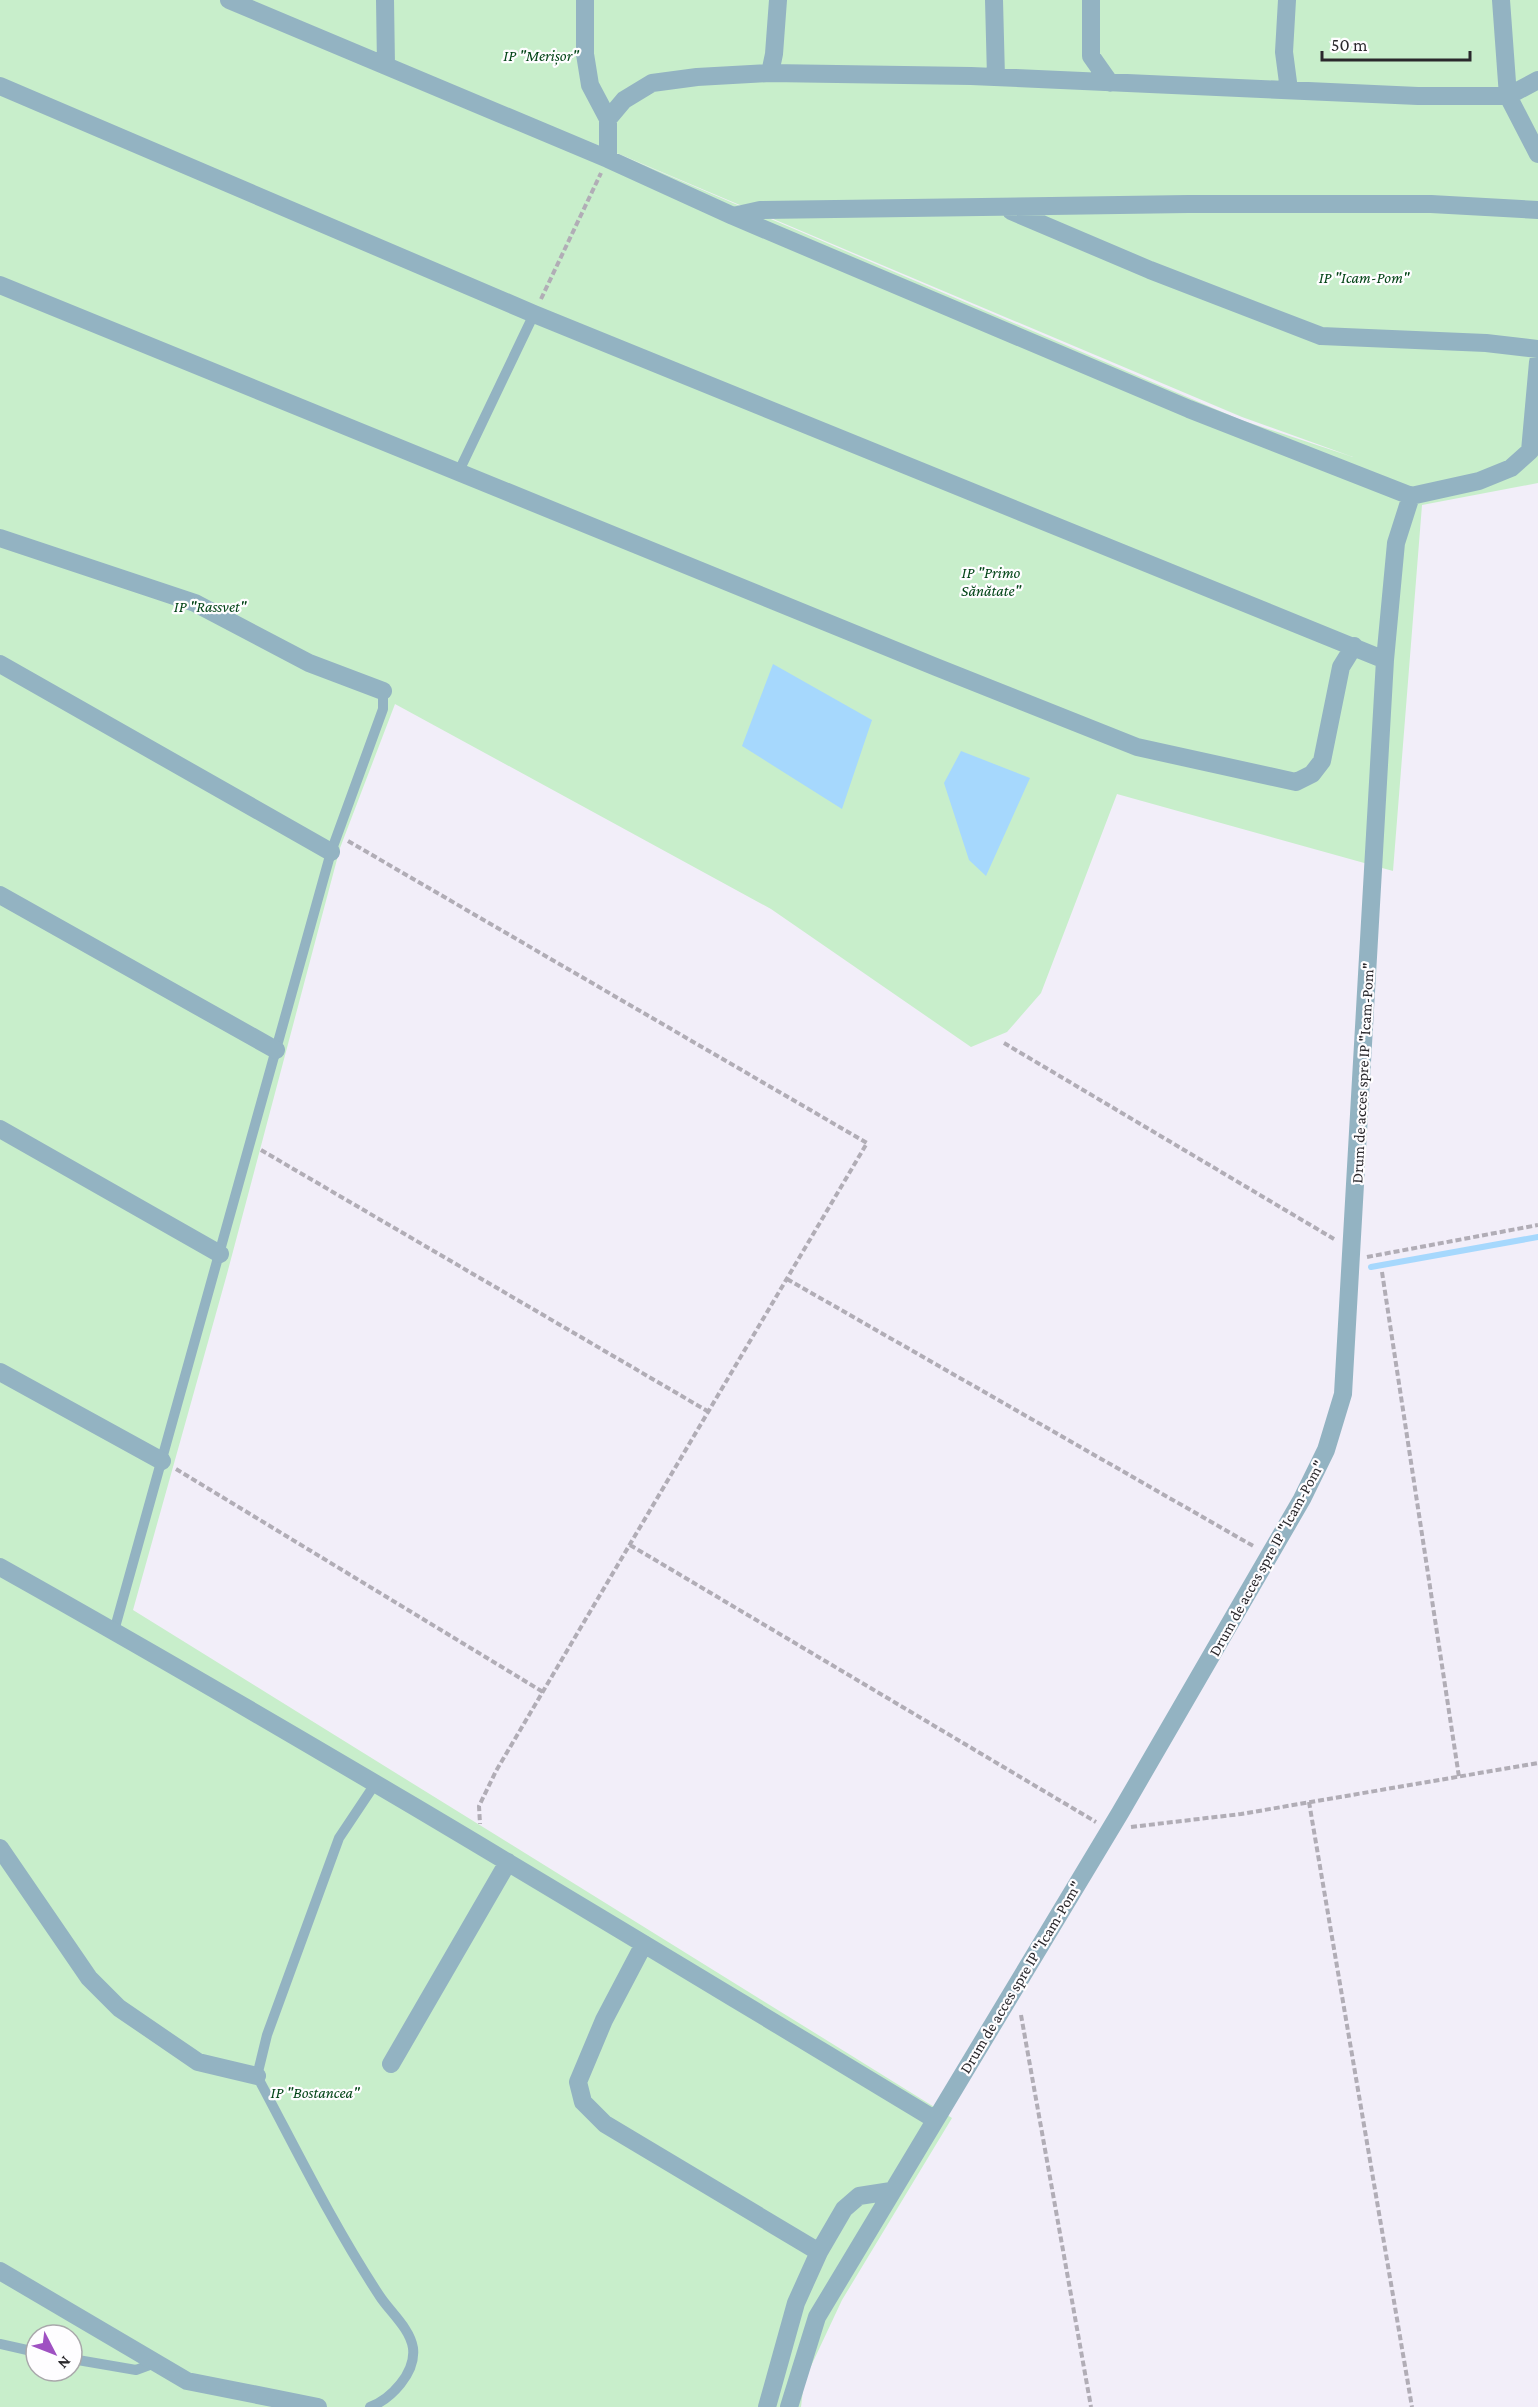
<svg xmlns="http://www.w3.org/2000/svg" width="1538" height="2407" viewBox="0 0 1538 2407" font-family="'Crimson Pro',serif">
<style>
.green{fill:#c8eecb;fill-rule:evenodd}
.water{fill:#a6d8fd}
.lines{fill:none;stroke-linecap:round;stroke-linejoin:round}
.stream{stroke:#a6d8fd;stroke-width:6}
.path{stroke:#b1adb6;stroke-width:4;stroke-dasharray:6 3;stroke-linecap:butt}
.service{stroke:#93b3c2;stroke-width:10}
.minor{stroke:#93b3c2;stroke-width:18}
.labels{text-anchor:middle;stroke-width:4.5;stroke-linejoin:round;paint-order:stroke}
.park-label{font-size:16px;font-style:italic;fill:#034517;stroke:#fefdff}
.street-label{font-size:16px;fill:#2a282c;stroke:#fefdff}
</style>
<rect width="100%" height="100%" fill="#f2eef9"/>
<path class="green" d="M0 0H1538V483L1422 505 1393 871 1117 794 1041 993 1007 1032 971 1047 771 909 395 704 340 848 227 1274 133 1610 952 2118 842 2300 804 2381 801 2407H0ZM574 135 1242 417 1353 457 1241 420ZM36 2335H72V2371H36Z"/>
<path class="water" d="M773 664 872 720 842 809 742 746Z
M961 751 1030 778 986 876 969 860 944 783Z"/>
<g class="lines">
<path class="stream" d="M1371 1267 1538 1237"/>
<path class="path" d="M541 299 601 173
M348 841 867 1143 496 1771 479 1806 480 1824
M1004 1043 1334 1239
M261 1150 709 1412
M1367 1257 1538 1225
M1382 1272 1459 1777
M787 1279 1255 1547
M176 1469 543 1692
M630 1545 1096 1822
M1309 1802 1412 2407
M1131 1827 1241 1814 1538 1763
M1021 2015 1091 2407"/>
<path class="service" d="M459 471 534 314
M114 1631 331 852 383 709V691
M0 2344 36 2352
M72 2359 136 2370 155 2363
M370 2407C391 2399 416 2373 413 2348 410 2328 389 2311 379 2295 333 2225 296 2149 257 2076L267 2035 339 1838 375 1784"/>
<path class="minor" d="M229 0 608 159 733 216 1189 409 1411 496 1479 481 1511 468 1530 451 1538 362
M385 0 386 65
M585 0V54L590 85 608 119
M994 0 996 77
M1091 0V56L1110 83
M1287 0 1284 52 1289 90
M1501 0 1508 96 1538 154
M770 73 774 54 778 0
M0 86 534 314 1385 660
M608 159V119L624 100 652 83 697 77 770 73 971 76 1418 96H1508L1538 80
M1011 211 1150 270 1321 336 1486 343 1538 349
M733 216 760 210 1188 204H1431L1538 210
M0 285 936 667 1137 747 1296 782 1312 774 1322 761 1341 667 1354 646
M0 538 195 603 309 663 383 691
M0 664 331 852
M0 895 276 1050
M0 1129 220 1254
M0 1372 162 1461
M0 1567C316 1744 624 1932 934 2119
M0 1848 89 1978 119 2008 198 2062 257 2076
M644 1944 604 2020 578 2082 583 2102 605 2124 819 2252
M391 2064 508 1862
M0 2271 187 2381 318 2407
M767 2407 796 2303 819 2252 844 2209 859 2196 891 2191
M789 2407 817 2317 1120 1813 1302 1499 1326 1450 1343 1394 1385 660 1396 543 1411 496"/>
</g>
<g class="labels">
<g class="park-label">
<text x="541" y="61">IP "Merișor"</text>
<text x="1364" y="283">IP "Icam-Pom"</text>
<text x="991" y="578">IP "Primo<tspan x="991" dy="18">Sănătate"</tspan></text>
<text x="210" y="612">IP "Rassvet"</text>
<text x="315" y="2098">IP "Bostancea"</text>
</g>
<g class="street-label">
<text transform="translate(1362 1073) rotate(-87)" y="6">Drum de acces spre IP "Icam-Pom"</text>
<text transform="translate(1266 1558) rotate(-61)" y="6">Drum de acces spre IP "Icam-Pom"</text>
<text transform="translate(1020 1977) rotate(-59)" y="6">Drum de acces spre IP "Icam-Pom"</text>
</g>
</g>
<g transform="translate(54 2353) rotate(132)"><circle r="28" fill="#fefdff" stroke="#a9a8ab" stroke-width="1.5"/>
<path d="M0-4.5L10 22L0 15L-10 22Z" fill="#9f51c2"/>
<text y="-9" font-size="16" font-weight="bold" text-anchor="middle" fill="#2a282c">N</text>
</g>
<path d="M1322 51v9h148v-9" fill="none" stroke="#2a282c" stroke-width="3"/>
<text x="1331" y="51" font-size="18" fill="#2a282c" stroke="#fefdff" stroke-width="4.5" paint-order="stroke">50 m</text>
</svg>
